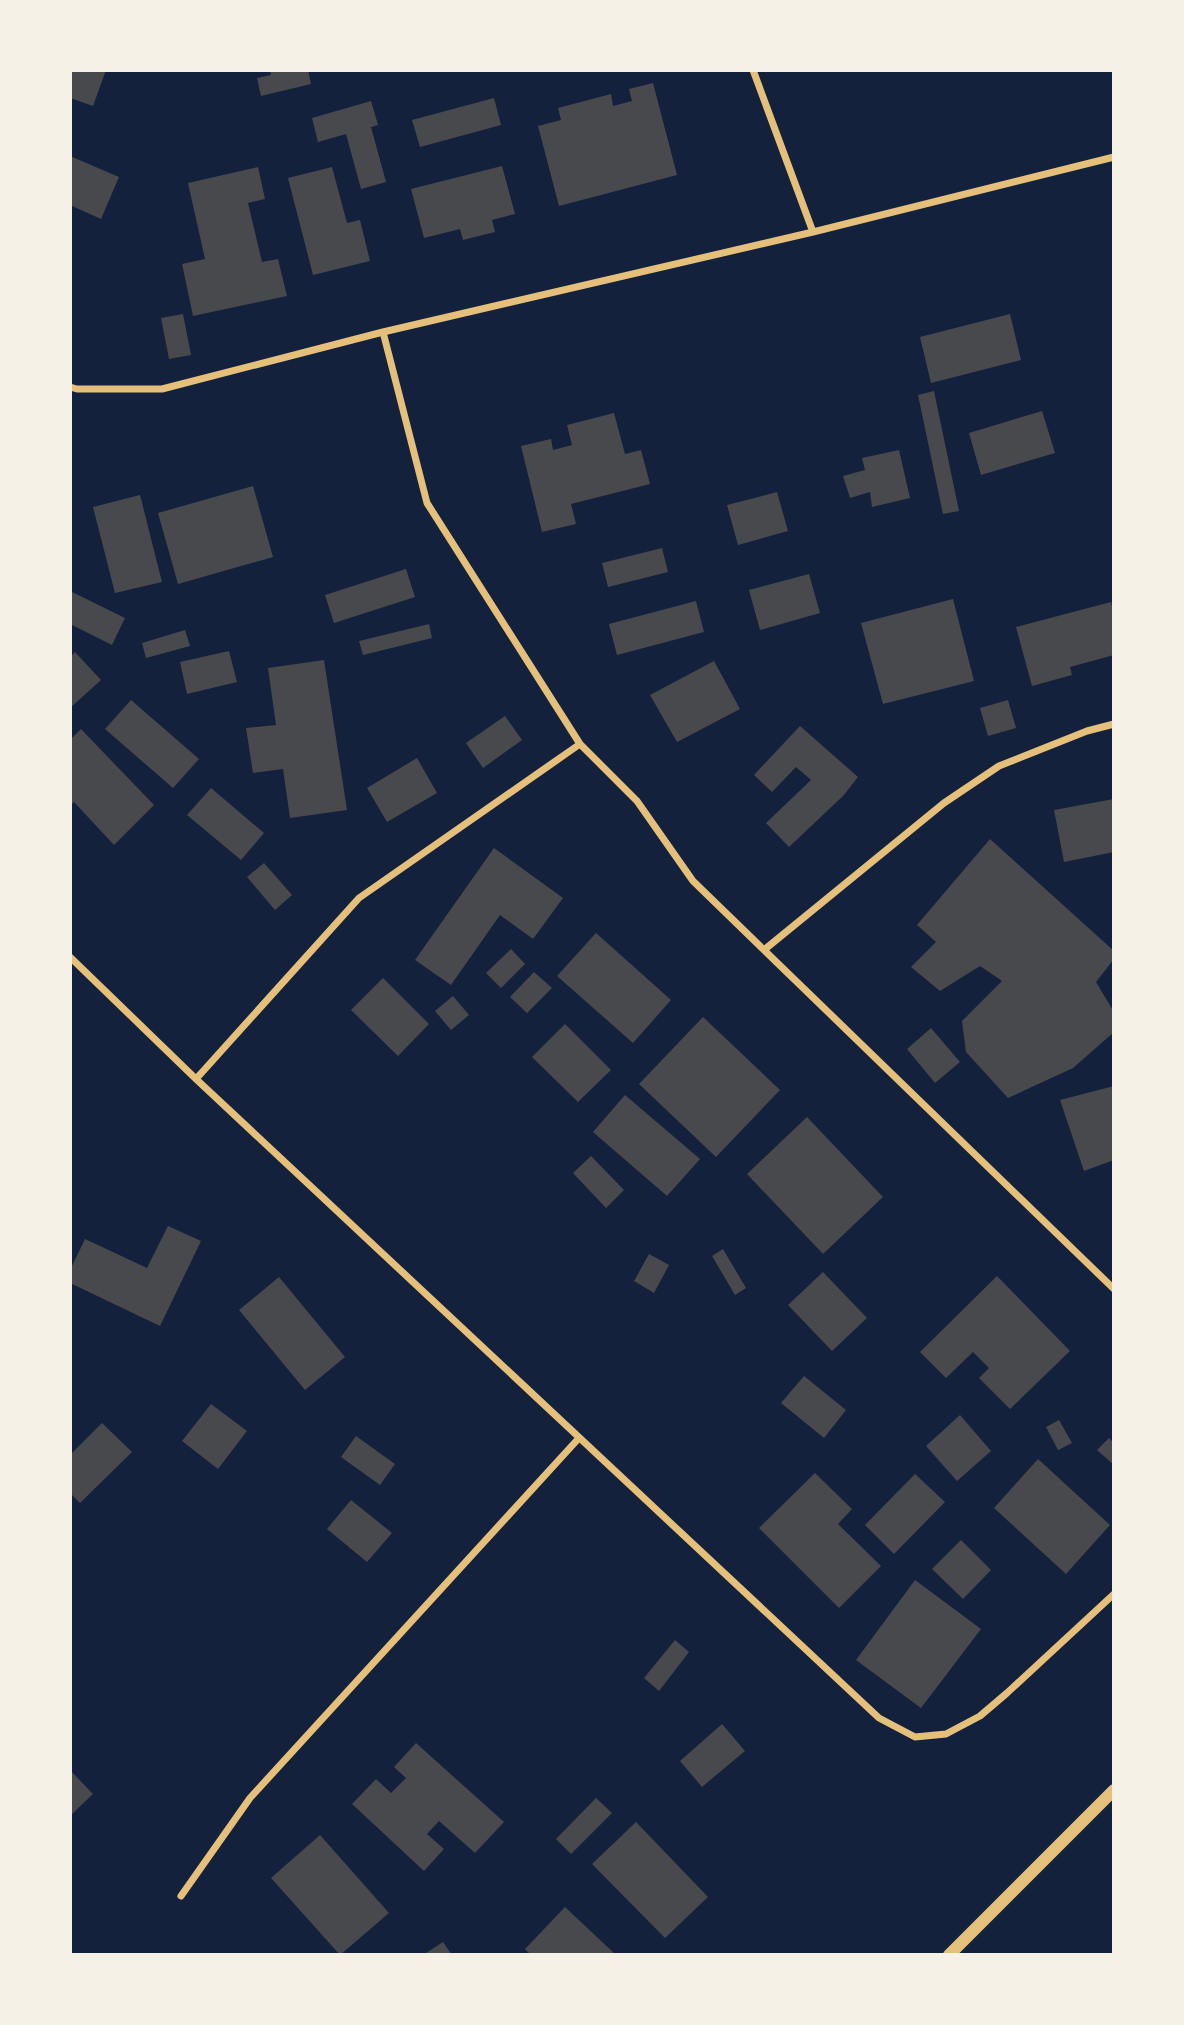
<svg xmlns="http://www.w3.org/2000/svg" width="1184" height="2025" viewBox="0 0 1184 2025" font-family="Quicksand,sans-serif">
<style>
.building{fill:#48494c}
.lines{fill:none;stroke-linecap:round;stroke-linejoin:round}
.minor{stroke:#e5c07b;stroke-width:7}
.tertiary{stroke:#e5c07b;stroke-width:12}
</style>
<rect width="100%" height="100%" fill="#14213d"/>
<path class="building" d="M70 70H106L93 106 70 98Z
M270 70H308L311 84 261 96 257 78 271 75Z
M653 83 677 175 559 206 538 126 561 120 558 108 611 94 613 106 632 101 629 89Z
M494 98 501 125 420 147 412 120Z
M371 101 378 125 371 127 386 182 361 189 346 134 318 142 312 118Z
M70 156 119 177 101 219 70 205Z
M502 166 515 214 492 220 495 232 463 240 460 229 424 238 411 189Z
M258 167 265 199 248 203 262 262 278 259 287 296 193 316 182 264 205 259 188 183Z
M332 167 347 223 360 220 370 261 313 275 288 178Z
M183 314 191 355 169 359 161 318Z
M1010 314 1021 360 931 383 920 337Z
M934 391 959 511 943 514 918 395Z
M1042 411 1055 453 981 475 969 433Z
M614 413 625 454 641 450 650 484 571 504 576 524 542 532 521 446 551 439 553 450 572 445 567 425Z
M899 450 910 498 872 507 870 492 850 498 843 476 865 470 862 458Z
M253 486 273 557 178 584 158 513Z
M777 492 788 531 738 545 727 505Z
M140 495 162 582 115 593 93 507Z
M662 548 668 572 608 587 602 563Z
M406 569 415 597 334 623 325 595Z
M809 574 820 613 760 630 749 590Z
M70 591 125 618 112 645 70 624Z
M953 599 974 681 883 704 861 623Z
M696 601 704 632 617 655 609 624Z
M1111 602 1114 614V655L1070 667 1072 675 1032 686 1016 627Z
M429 624 432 638 363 655 359 641Z
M185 630 190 646 146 658 142 643Z
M229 651 237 682 187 694 180 662Z
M75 652 101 680 70 708V657Z
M324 660 347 810 290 818 283 769 253 773 246 728 276 725 268 668Z
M714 661 740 709 677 742 650 695Z
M131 700 199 759 173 788 105 729Z
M1008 700 1016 728 988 736 980 708Z
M505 716 522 740 483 768 466 743Z
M800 726 858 777 843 796 789 847 766 823 811 780 796 767 772 792 754 775Z
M81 729 154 805 114 845 74 802 70 806V740Z
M417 758 437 793 387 822 367 788Z
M211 788 264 833 241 860 187 815Z
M1114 799V852L1064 862 1054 810Z
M990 839 1114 951V959L1096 982 1114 1012V1032L1073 1068 1008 1098 966 1052 962 1021 1002 981 980 966 940 991 911 967 936 942 917 925Z
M494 848 563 898 533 939 500 915 451 985 415 960Z
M264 863 292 895 275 910 247 877Z
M596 933 671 1000 633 1043 557 976Z
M511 949 525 964 501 988 486 973Z
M534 972 552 988 527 1013 510 997Z
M383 978 429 1024 398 1056 351 1010Z
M453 996 469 1015 451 1030 435 1011Z
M703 1017 780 1090 716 1157 639 1084Z
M565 1024 611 1070 578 1102 532 1057Z
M931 1028 960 1062 935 1083 907 1049Z
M1114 1086V1160L1084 1171 1060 1100Z
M625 1095 700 1159 667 1196 593 1132Z
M807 1117 883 1197 823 1254 747 1174Z
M591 1156 624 1190 606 1208 573 1173Z
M168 1226 201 1241 160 1326 70 1283V1270L85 1239 147 1268Z
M723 1249 746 1288 735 1295 712 1256Z
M649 1254 669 1265 654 1293 634 1281Z
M823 1272 867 1318 832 1351 788 1305Z
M997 1276 1070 1351 1010 1409 979 1378 989 1368 973 1352 946 1378 920 1352Z
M279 1277 345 1357 305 1390 239 1310Z
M804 1376 846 1410 824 1438 781 1403Z
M211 1404 247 1431 218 1469 182 1441Z
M960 1415 991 1451 957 1481 926 1446Z
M1059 1420 1072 1443 1058 1450 1046 1427Z
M102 1423 132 1452 80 1503 70 1493V1455Z
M356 1436 395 1464 380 1485 341 1457Z
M1109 1438 1114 1443V1465L1097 1450Z
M1038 1459 1110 1525 1066 1574 994 1508Z
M815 1473 852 1509 838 1524 881 1566 839 1608 759 1528Z
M915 1474 945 1502 894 1554 865 1525Z
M351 1500 392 1533 367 1562 327 1529Z
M961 1540 991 1570 963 1599 932 1569Z
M915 1580 981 1629 921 1708 856 1660Z
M675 1640 689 1652 659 1691 644 1678Z
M722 1724 745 1751 702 1787 680 1761Z
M416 1743 504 1822 475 1853 439 1821 427 1834 444 1849 424 1871 352 1804 376 1779 391 1793 406 1778 394 1767Z
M70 1770 93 1794 70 1816Z
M596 1798 612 1813 571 1854 556 1839Z
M636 1822 708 1897 665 1938 592 1864Z
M320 1835 389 1913 340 1955 271 1878Z
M565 1907 616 1955H531L525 1949Z
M443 1942 452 1955H423Z"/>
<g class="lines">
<path class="minor" d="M753 70 813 232
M383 332 427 503 580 744 637 801 693 881 764 950 944 803 999 766 1087 731 1114 724
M70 387 77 389H162L383 332 813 232 1114 157
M764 950 1114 1289
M70 957 196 1079 879 1718 915 1737 946 1734 980 1716 1007 1693 1114 1594
M196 1079 359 898 580 744
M181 1896 250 1798 579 1438"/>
<path class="tertiary" d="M949 1955 1114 1790"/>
</g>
<rect width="1184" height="2025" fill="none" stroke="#f6f1e7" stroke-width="144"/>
</svg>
